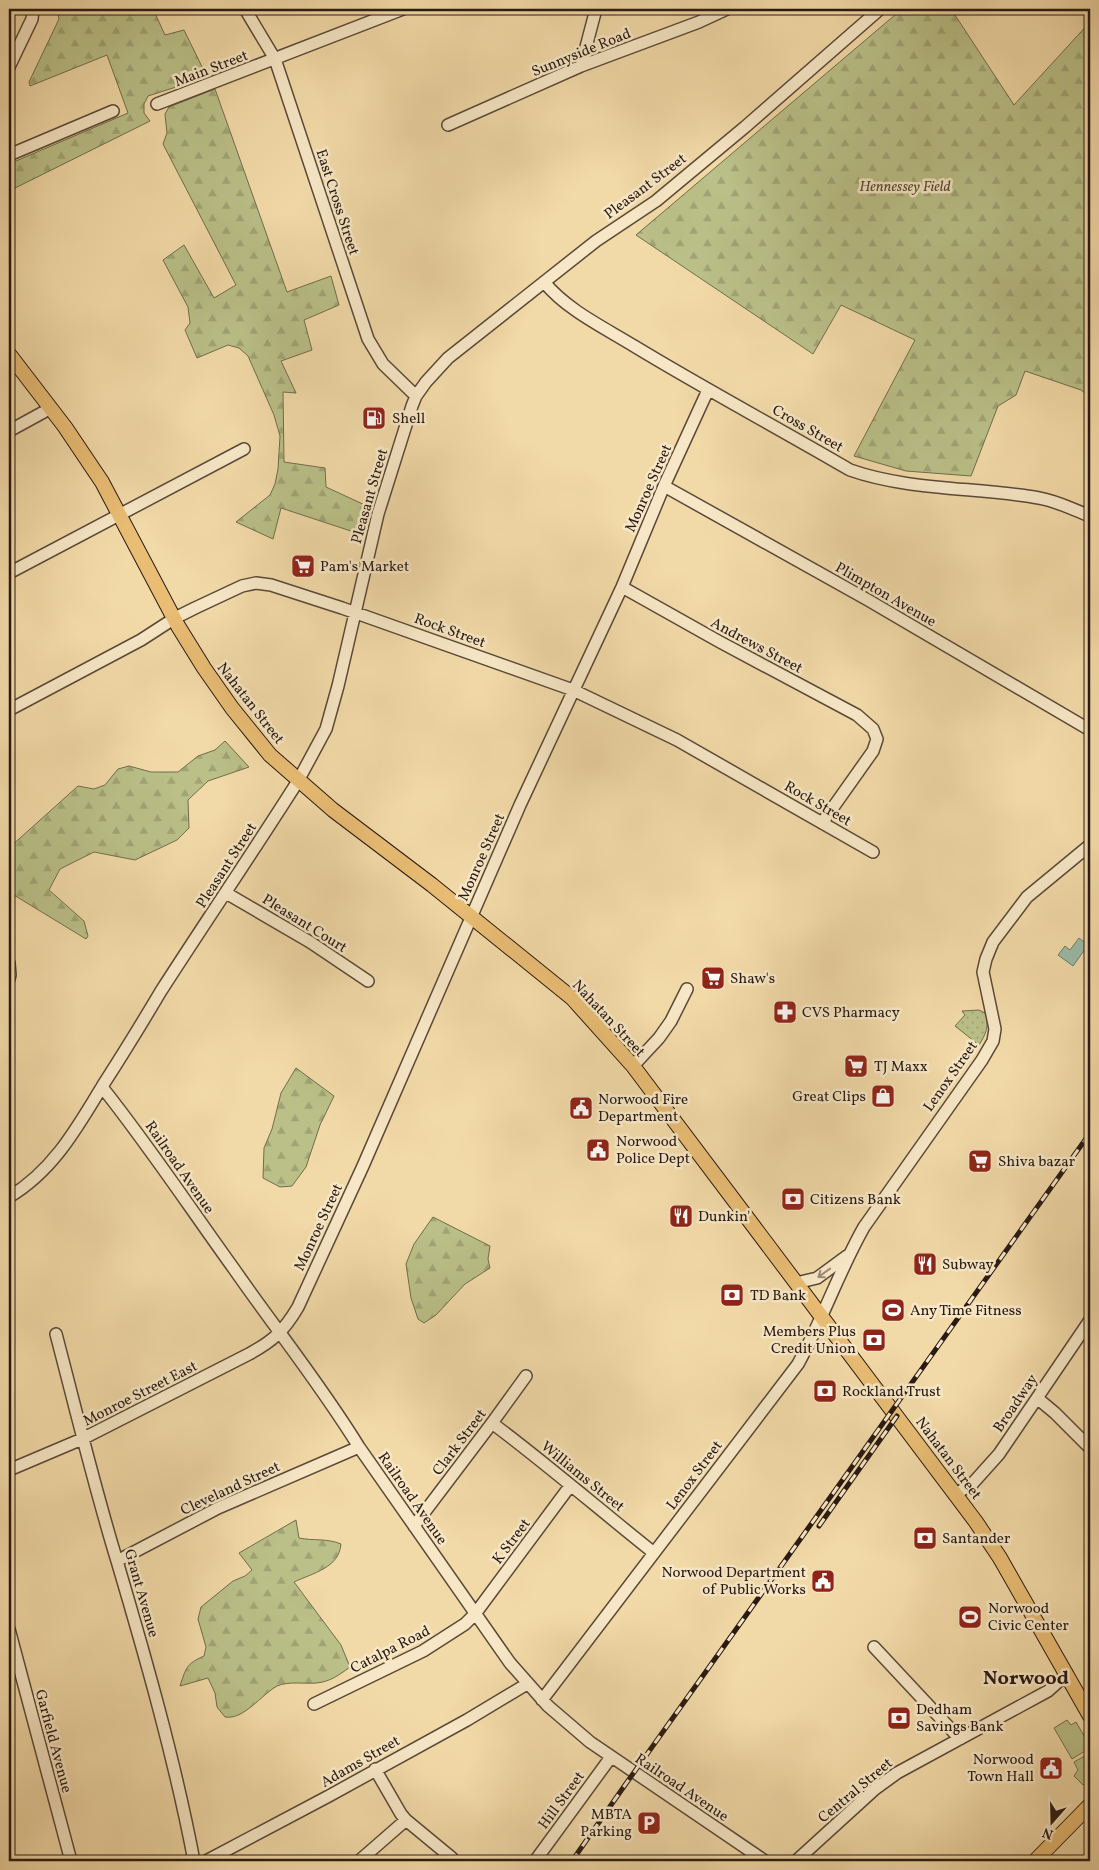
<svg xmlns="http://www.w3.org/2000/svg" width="1099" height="1870" viewBox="0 0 1099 1870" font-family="Vollkorn,serif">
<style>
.green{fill:#bac088;stroke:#716c4d}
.forest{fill:url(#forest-firs);stroke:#716c4d}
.park{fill:url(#park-dots);stroke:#716c4d}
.water{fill:#9bbba6;stroke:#6d7a6b}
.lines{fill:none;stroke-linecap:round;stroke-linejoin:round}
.minor-casing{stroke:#5a4938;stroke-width:14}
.major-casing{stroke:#281912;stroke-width:16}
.minor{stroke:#f7e7c6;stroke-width:11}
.major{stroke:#e9bd74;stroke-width:14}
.rail-casing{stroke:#281912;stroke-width:5}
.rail{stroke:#f7e7c6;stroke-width:3;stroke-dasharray:9;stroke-linecap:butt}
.oneway{stroke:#9a8a75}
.labels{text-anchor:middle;stroke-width:5;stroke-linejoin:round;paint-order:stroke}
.street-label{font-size:15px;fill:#281912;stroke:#f7e7c6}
.park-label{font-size:15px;font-style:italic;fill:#544b35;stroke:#f7e7c6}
.poi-label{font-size:15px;fill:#281912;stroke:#f7e7c6;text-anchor:start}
.district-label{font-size:20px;font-weight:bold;fill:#281912;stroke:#f7e7c6}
</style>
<defs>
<pattern id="forest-firs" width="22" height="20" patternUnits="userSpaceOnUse" patternTransform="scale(1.25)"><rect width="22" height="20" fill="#bac088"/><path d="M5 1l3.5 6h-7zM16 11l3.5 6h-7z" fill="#a0a474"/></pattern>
<pattern id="park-dots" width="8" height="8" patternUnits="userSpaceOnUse" patternTransform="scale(1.25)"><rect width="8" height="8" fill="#bac088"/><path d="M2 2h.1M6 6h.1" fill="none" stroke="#a0a474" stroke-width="1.8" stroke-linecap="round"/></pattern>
</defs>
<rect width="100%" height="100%" fill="#f2daa8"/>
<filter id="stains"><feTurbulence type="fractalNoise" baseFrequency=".004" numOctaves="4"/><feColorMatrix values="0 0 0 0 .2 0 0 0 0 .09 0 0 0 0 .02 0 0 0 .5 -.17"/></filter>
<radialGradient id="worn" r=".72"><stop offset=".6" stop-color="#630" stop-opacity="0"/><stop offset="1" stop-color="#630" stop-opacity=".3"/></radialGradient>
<path class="green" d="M1067 1720 1071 1725 1076 1722 1090 1746V1748L1072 1759 1054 1728Z
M1090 1753V1778L1083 1785 1074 1776 1078 1770 1074 1762Z"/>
<path class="forest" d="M57 9H153L165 35 184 30 207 77 148 96 144 104V113L150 121 9 191V164L128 113 107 55 30 86 29 82 59 19Z
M902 9H951L1014 105 1090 22V397L1081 390 1025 371 1016 395 998 406 971 476 906 471 854 456 915 340 841 305 813 354 636 235Z
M215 89 287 292 331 276 339 305 304 320 312 350 281 361 296 393 283 392 284 462 325 468 326 487 367 506 360 534 281 508 273 539 236 522 270 495 275 484 278 469 280 436 274 415 248 356 239 348 228 345 197 358 185 330 190 323 188 307 163 260 184 245 214 298 236 285 163 144 167 133 165 114 169 107Z
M225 741 249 767 208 781 188 800 189 828 177 840 135 860 94 852 60 869 49 890 84 921 88 936 86 939 9 892V848L78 786 94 789 105 785 118 769 129 766 151 772H178L198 756 215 750Z
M296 1068 334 1096 320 1125 306 1167 292 1186 280 1187 263 1178 264 1148 272 1129 281 1093Z
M433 1217 490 1246 488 1259 490 1268 465 1284 436 1315 424 1323 418 1319 411 1298 406 1264 414 1244Z
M296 1520 299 1538C313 1541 327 1538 341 1544 339 1568 313 1573 294 1582L341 1645 350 1667C339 1675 330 1682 316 1683 304 1684 288 1681 277 1686 261 1695 244 1720 225 1717L217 1707 215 1693 208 1678 180 1686C186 1668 186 1664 204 1656L206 1647 198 1619 201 1607 233 1581 245 1576 252 1570 239 1553Z"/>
<path class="park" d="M979 1010 985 1013C990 1025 986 1034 979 1045L955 1026 965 1015 962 1011Z"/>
<path class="water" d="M1079 938 1088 945 1073 966 1058 955 1065 946 1070 950Z"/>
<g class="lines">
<g class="minor-casing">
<path id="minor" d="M245 9 275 59 368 339 383 364 416 396
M581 66 596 9
M9 67 32 19 33 9
M157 104 403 9
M448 125 581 66 699 22 727 9
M9 155 113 111
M544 282C567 310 603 327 634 346 705 389 778 428 850 470 910 491 977 487 1039 498 1057 501 1074 510 1090 516
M9 431 51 408
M664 486 868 600 1090 730
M9 573 244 449
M622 587 720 642 857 715 873 729 877 739 873 751 822 823
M9 710 141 640 175 618 195 608 242 586 256 583 271 585 342 608 573 690 677 740 873 852
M226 893 310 942 368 981
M9 963 10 975 9 979
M633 1066 659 1038 671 1021 687 989
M102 1087C149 1146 190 1208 234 1269 275 1328 321 1385 359 1447L510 1663 548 1706 590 1742 765 1861
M9 1197C53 1171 77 1128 103 1085 123 1054 142 1023 161 991 206 921 253 852 298 781L326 729 338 686 378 514 412 406 416 396 426 382 448 358 596 241 656 201 745 127 880 9
M796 1283 817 1278 847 1256
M56 1334C76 1410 94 1486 117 1561 146 1659 175 1761 194 1861
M1037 1398 1055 1413 1090 1448
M492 1423C548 1465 600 1510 654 1553
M9 1470 82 1439 249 1354C273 1341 284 1331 298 1307L363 1166 520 805 622 587 664 486 708 390
M956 1494 973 1483 999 1454 1090 1320
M414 1526 492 1423 526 1376
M117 1561 218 1508 359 1447
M9 1629 71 1861
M874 1647 960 1739
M542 1700 798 1364C823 1319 839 1271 864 1227L982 1060 993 1041 995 1029 983 972 986 959 993 942 1027 897 1090 845
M314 1704 423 1651 465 1624 475 1614 570 1486
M406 1820 452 1858
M206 1861 327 1797 467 1720 527 1684
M359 1861 406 1820 401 1814 375 1769
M535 1861 611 1757
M796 1861 875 1789 897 1773 1048 1691 1067 1674"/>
</g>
<g class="major-casing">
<path id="major" d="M9 354 65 427 102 482 178 626 204 668 232 708 270 755 333 810 432 885 572 998 633 1066 976 1522 1000 1558 1090 1716
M1035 1861 1090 1805"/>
</g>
<use href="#minor" class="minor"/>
<use href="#major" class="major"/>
<g class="rail-casing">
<path id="rail" d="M819 1526 897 1416
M572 1861 625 1785 1090 1133"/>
</g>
<use href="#rail" class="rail"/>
</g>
<defs><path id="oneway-shaft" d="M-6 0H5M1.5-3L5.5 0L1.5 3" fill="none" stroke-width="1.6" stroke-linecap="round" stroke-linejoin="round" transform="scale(1.25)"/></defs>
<use class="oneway" href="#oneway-shaft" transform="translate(824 1273) rotate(144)"/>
<defs>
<g id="fuel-square" transform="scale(1.25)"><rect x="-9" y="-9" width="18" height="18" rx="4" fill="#8f2418" stroke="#f7e7c6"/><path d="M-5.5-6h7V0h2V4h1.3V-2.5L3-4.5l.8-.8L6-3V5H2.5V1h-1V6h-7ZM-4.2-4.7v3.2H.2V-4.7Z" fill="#fff"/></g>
<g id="supermarket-square" transform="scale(1.25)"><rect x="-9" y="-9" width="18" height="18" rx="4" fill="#8f2418" stroke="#f7e7c6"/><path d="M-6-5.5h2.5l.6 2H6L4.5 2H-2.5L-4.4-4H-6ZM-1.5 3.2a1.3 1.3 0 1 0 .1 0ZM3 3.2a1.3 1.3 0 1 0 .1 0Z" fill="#fff"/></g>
<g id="pharmacy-square" transform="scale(1.25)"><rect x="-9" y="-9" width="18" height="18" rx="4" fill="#8f2418" stroke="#f7e7c6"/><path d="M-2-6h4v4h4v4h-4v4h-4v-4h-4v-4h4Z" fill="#fff"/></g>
<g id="shop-square" transform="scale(1.25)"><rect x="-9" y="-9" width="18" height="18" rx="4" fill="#8f2418" stroke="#f7e7c6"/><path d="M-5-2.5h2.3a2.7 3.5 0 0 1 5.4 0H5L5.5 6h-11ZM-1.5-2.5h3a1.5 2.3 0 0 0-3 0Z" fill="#fff"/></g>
<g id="civic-square" transform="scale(1.25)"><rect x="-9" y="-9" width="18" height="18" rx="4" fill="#8f2418" stroke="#f7e7c6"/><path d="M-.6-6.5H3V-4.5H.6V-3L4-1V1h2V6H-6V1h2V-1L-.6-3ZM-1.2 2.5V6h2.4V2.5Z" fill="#fff"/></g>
<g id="bank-square" transform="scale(1.25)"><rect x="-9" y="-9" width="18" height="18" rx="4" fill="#8f2418" stroke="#f7e7c6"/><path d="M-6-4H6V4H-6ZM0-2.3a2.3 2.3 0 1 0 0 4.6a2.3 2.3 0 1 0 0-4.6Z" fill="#fff"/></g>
<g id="restaurant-square" transform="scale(1.25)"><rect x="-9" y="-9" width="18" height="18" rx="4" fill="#8f2418" stroke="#f7e7c6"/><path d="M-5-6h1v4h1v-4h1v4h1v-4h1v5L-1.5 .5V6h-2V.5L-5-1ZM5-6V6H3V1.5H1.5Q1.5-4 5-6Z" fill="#fff"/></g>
<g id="stadium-square" transform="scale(1.25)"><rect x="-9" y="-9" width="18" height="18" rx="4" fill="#8f2418" stroke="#f7e7c6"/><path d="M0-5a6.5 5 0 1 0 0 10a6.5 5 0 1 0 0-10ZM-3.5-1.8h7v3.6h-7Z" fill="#fff"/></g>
<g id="parking-square" transform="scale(1.25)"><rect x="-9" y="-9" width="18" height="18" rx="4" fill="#8f2418" stroke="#f7e7c6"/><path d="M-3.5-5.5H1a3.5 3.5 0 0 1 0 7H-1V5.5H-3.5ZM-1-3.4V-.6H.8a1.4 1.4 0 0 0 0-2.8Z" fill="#fff"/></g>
</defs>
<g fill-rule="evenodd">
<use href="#fuel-square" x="374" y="418"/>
<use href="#supermarket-square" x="303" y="566"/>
<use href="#supermarket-square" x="713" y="978"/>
<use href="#pharmacy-square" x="785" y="1012"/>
<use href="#supermarket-square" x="856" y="1066"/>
<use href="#shop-square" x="883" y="1096"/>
<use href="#civic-square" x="581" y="1108"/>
<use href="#civic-square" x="598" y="1150"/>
<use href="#supermarket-square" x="980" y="1161"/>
<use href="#bank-square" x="793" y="1199"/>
<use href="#restaurant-square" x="681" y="1216"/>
<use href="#restaurant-square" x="925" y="1264"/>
<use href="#bank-square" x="732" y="1295"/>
<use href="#stadium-square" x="893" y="1310"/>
<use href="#bank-square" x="874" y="1340"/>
<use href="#bank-square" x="825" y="1391"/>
<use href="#bank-square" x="925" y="1538"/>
<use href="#civic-square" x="823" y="1581"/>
<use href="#stadium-square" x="970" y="1617"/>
<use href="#bank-square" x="899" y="1718"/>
<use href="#civic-square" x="1051" y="1768"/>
<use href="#parking-square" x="649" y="1823"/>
</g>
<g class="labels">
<g class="street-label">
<text transform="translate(581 52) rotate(-22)" y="5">Sunnyside Road</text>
<text transform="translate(211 68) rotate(-21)" y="5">Main Street</text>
<text transform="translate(645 186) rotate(-37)" y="5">Pleasant Street</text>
<text transform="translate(338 202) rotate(72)" y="5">East Cross Street</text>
<text transform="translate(808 428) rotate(30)" y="5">Cross Street</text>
<text transform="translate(648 488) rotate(-66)" y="5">Monroe Street</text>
<text transform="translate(369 496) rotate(-74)" y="5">Pleasant Street</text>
<text transform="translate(886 594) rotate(30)" y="5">Plimpton Avenue</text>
<text transform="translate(450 630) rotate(20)" y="5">Rock Street</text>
<text transform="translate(757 645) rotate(28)" y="5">Andrews Street</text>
<text transform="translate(251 703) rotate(52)" y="5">Nahatan Street</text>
<text transform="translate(818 803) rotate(30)" y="5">Rock Street</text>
<text transform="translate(481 857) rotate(-66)" y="5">Monroe Street</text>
<text transform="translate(226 865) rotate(-57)" y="5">Pleasant Street</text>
<text transform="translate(305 923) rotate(32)" y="5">Pleasant Court</text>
<text transform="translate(609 1018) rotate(47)" y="5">Nahatan Street</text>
<text transform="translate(950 1076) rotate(-55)" y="5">Lenox Street</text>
<text transform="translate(180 1167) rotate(55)" y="5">Railroad Avenue</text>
<text transform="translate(318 1227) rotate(-65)" y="5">Monroe Street</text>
<text transform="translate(140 1393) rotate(-27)" y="5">Monroe Street East</text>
<text transform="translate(1015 1403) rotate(-56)" y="5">Broadway</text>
<text transform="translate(459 1442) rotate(-53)" y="5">Clark Street</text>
<text transform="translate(949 1458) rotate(53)" y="5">Nahatan Street</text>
<text transform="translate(694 1475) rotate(-53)" y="5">Lenox Street</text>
<text transform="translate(583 1476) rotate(39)" y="5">Williams Street</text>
<text transform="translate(230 1488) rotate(-25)" y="5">Cleveland Street</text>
<text transform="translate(413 1498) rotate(55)" y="5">Railroad Avenue</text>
<text transform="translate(511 1541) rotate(-53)" y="5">K Street</text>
<text transform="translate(142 1593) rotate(74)" y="5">Grant Avenue</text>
<text transform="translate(390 1649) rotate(-27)" y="5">Catalpa Road</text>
<text transform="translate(54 1741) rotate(75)" y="5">Garfield Avenue</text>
<text transform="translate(360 1761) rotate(-30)" y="5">Adams Street</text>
<text transform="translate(682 1787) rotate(34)" y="5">Railroad Avenue</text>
<text transform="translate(855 1790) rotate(-40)" y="5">Central Street</text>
<text transform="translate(561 1800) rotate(-54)" y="5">Hill Street</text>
</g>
<g class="park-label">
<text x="905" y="191">Hennessey Field</text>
</g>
<g class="poi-label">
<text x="392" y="423">Shell</text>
<text x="320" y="571">Pam's Market</text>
<text x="730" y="983">Shaw's</text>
<text x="802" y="1017">CVS Pharmacy</text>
<text x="874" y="1071">TJ Maxx</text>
<text x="866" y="1101" text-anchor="end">Great Clips</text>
<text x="598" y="1104">Norwood Fire<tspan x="598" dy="17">Department</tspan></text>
<text x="616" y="1146">Norwood<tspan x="616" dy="17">Police Dept</tspan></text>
<text x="998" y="1166">Shiva bazar</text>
<text x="810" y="1204">Citizens Bank</text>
<text x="698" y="1221">Dunkin'</text>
<text x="942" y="1269">Subway</text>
<text x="750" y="1300">TD Bank</text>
<text x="910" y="1315">Any Time Fitness</text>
<text x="856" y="1336" text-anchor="end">Members Plus<tspan x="856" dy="17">Credit Union</tspan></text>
<text x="842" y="1396">Rockland Trust</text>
<text x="942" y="1543">Santander</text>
<text x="806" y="1577" text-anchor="end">Norwood Department<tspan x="806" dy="17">of Public Works</tspan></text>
<text x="988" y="1613">Norwood<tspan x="988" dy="17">Civic Center</tspan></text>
<text x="916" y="1714">Dedham<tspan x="916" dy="17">Savings Bank</tspan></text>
<text x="1034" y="1764" text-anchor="end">Norwood<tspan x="1034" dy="17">Town Hall</tspan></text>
<text x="632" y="1819" text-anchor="end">MBTA<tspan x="632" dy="17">Parking</tspan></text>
</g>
<g class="district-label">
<text x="1026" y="1684">Norwood</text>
</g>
</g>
<rect width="1099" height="1870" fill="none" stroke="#f2daa8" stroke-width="30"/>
<rect x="10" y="10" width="1079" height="1850" fill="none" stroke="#281912" stroke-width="2.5"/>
<rect x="15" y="15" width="1069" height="1840" fill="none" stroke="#281912"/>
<g transform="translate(1052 1822) rotate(200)" stroke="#f7e7c6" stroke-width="4" paint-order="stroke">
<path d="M0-4L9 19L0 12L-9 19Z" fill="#281912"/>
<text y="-8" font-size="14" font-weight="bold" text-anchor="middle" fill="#281912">N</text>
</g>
<rect width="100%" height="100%" filter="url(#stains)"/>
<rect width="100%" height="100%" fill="url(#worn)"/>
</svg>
